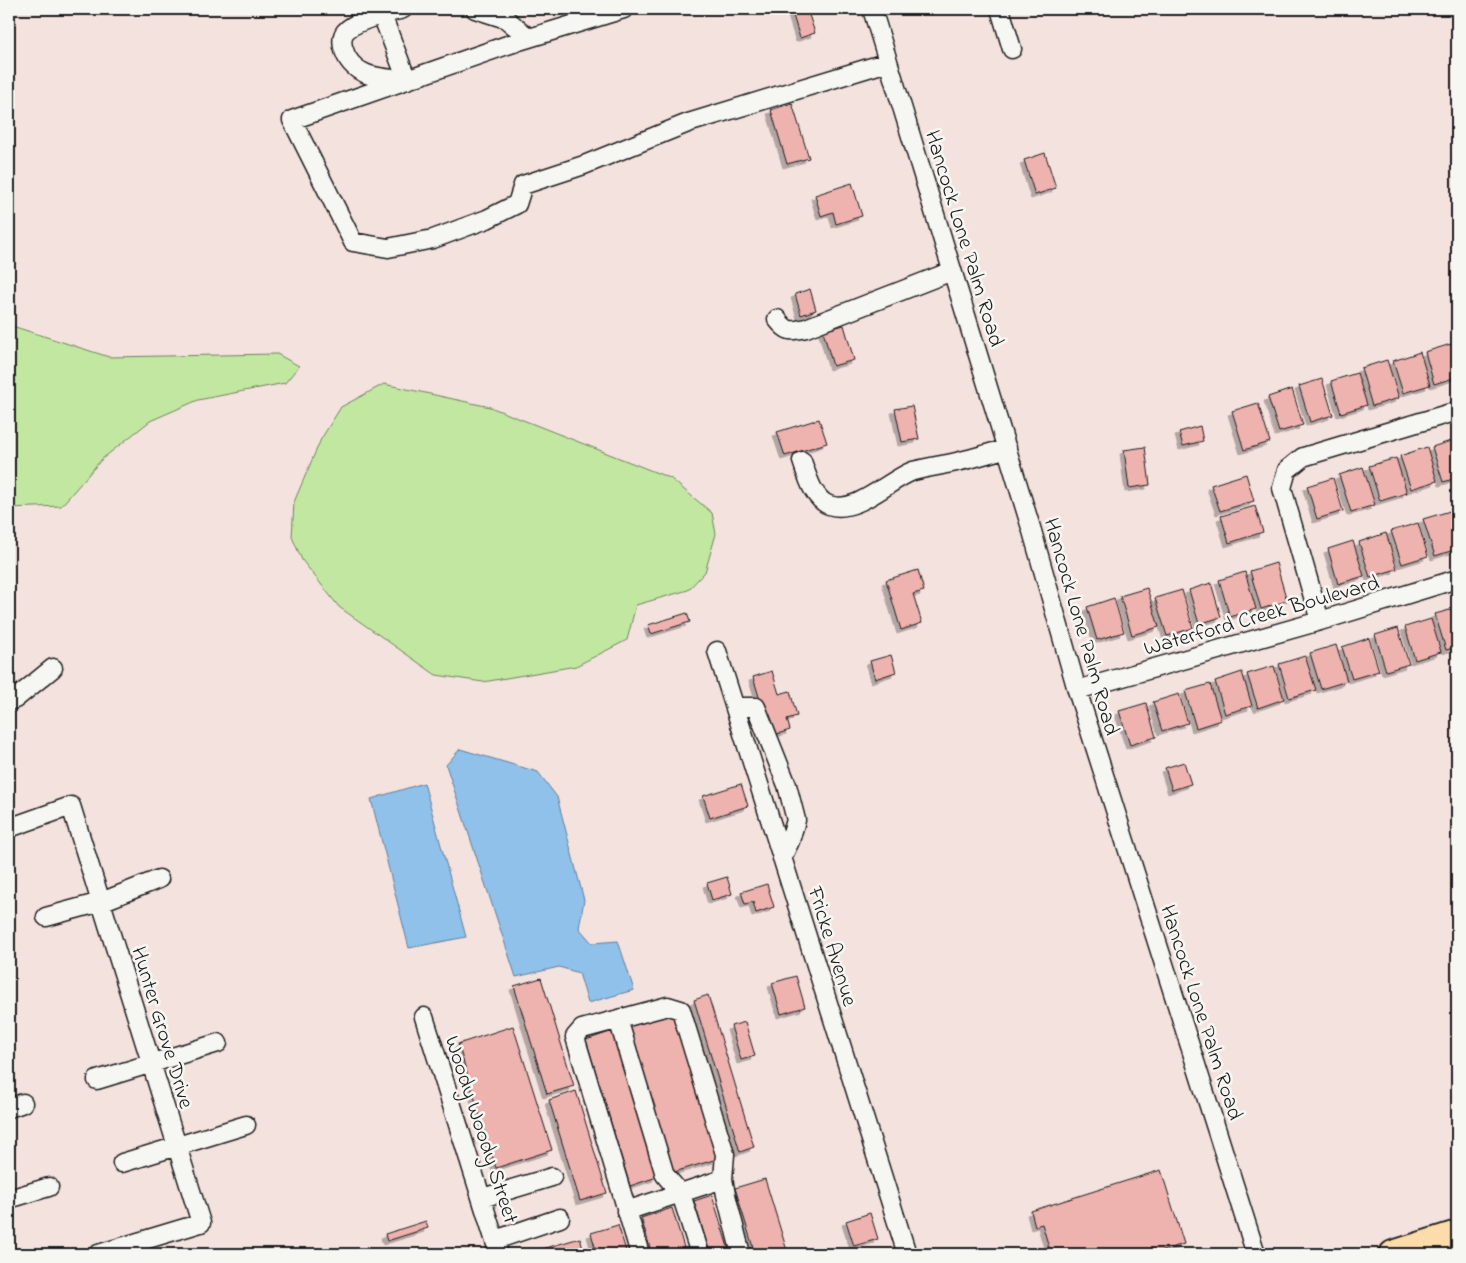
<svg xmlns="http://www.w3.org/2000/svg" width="1466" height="1263" viewBox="0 0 1466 1263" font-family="'Indie Flower',sans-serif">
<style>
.green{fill:#c2e7a1;stroke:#6f825e}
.water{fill:#8fc1eb;stroke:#617f98}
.building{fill:#eeb2af;stroke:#1c1c1c;filter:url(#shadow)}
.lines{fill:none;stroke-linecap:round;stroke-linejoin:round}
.minor-casing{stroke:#1c1c1c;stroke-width:21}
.highway-casing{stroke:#1c1c1c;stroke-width:30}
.minor{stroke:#f6f6f2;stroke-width:18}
.highway{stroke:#fddcac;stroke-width:26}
.labels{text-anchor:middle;stroke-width:5;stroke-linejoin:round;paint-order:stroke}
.street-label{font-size:22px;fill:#1c1c1c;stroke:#f6f6f2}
</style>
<defs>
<filter id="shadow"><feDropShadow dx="-4" dy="4" stdDeviation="0" flood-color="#0004"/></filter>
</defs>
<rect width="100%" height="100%" fill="#f4e2de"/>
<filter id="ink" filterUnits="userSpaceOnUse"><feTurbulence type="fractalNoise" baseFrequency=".02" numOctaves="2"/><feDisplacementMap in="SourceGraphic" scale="10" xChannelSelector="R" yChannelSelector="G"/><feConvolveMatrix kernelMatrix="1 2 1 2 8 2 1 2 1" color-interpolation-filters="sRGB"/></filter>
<g filter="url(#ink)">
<path class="green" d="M9 325 109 357 277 354 299 366 285 383 198 400 150 421 102 459 61 506 9 508Z
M384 384 490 407 670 478 712 513 716 534 705 572 688 590 636 605 627 640 576 666 483 682 436 675 339 607 302 560 292 537 294 502 321 439 341 407Z"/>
<path class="water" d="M460 749 538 772 557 797 584 900 579 928 592 943 618 941 634 990 588 1003 579 973 559 967 516 977 446 765Z
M424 783 466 937 409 948 371 799Z"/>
<path class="building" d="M791 9H807L815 33 800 38Z
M792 103 809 158 787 164 771 110Z
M1045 153 1056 188 1035 195 1024 160Z
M852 183 862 216 836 224 833 212 821 216 815 195Z
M810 289 816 310 801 315 795 294Z
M844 325 854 360 833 366 823 331Z
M1451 344 1457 364V377L1434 384 1425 352Z
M1420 352 1430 385 1403 393 1393 361Z
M1387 360 1399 398 1372 406 1361 368Z
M1357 373 1367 405 1341 413 1331 381Z
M1322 379 1333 415 1310 422 1299 386Z
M1292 389 1303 425 1279 432 1268 397Z
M1258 403 1270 442 1244 450 1232 411Z
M912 406 919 439 902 442 895 409Z
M819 419 827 443 785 456 777 432Z
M1200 426 1203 441 1183 446 1179 432Z
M1457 439V478L1443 482 1432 447Z
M1145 447 1150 485 1129 488 1124 450Z
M1427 447 1437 481 1411 489 1400 456Z
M1396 458 1407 493 1380 501 1369 466Z
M1363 467 1375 505 1351 512 1339 475Z
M1246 474 1254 501 1220 511 1211 485Z
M1333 478 1343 511 1317 519 1307 486Z
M1255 506 1263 532 1229 543 1221 516Z
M1450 511 1457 536V549L1435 556 1423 519Z
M1418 523 1428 556 1402 564 1391 531Z
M1386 533 1397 569 1370 577 1359 542Z
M1353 541 1364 576 1338 584 1328 549Z
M1276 563 1287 601 1261 609 1250 571Z
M918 570 924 591 913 594 922 623 901 630 886 580Z
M1245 572 1256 609 1230 617 1219 580Z
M1211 583 1221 617 1199 624 1189 590Z
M1147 588 1159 627 1132 635 1120 596Z
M1182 590 1193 628 1167 636 1155 598Z
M1114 598 1124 632 1097 640 1087 607Z
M1457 608V647L1446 650 1435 614Z
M687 613 690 622 651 634 648 625Z
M1431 619 1441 652 1415 660 1405 627Z
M1398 628 1409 664 1386 671 1375 635Z
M1369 638 1379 671 1352 679 1342 647Z
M1336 645 1347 681 1321 689 1310 653Z
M891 655 896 672 875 679 870 661Z
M1305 656 1316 690 1289 698 1279 664Z
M1274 666 1284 699 1258 708 1247 674Z
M772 671 779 694 790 691 797 716 787 719 790 730 771 736 753 677Z
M1242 672 1252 706 1225 714 1215 681Z
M1210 684 1221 720 1196 728 1185 691Z
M1179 694 1188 723 1162 731 1153 702Z
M1146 703 1156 737 1130 745 1119 711Z
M1184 762 1191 784 1172 790 1165 768Z
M741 784 748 806 710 818 703 796Z
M727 877 732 894 712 900 707 883Z
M767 884 774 907 756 913 753 902 745 904 741 892Z
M796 976 805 1007 781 1014 772 983Z
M541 978 574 1086 547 1094 514 986Z
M708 995 754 1147 740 1152 694 1000Z
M672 1013 717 1159 671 1173 626 1027Z
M745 1022 755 1056 741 1060 731 1026Z
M513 1026 552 1150 496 1168 458 1044Z
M613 1031 657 1177 630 1186 586 1040Z
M576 1091 607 1193 580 1201 549 1100Z
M1161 1170 1184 1244 1151 1254H1051L1042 1224 1035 1226 1031 1211Z
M765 1179 788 1254H755L735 1188Z
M712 1195 730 1254H710L694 1201Z
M672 1208 686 1254H652L641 1218Z
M870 1213 878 1239 854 1246 846 1221Z
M426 1221 428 1228 387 1241 385 1234Z
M618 1225 627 1254H597L591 1233Z
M580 1238 585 1254H525Z"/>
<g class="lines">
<g class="minor-casing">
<path id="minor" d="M475 9 506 19 529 38
M624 9 516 42 292 120 353 242 388 248 433 239 487 219 517 204 523 185 584 165 688 123 888 62
M872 9 1032 531 1077 690 1256 1254
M1000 9 1012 49
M382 15 407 80C380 78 351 78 343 47 342 42 342 36 345 32 355 20 388 13 403 9
M777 319C787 332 790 332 806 328L952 271
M802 461C807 475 813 499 829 505 856 515 890 479 913 471 924 468 936 466 947 464 968 460 987 454 1007 448
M1320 621 1282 488 1287 470 1303 457 1457 411
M717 651 907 1254
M1077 690 1320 621 1457 579
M9 701 15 699 53 668
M735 707H756L787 785 796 820 790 841 782 858
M9 828 71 806 201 1223 98 1254
M46 917 101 902 159 879
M424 1017 499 1254
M618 1019 665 1175 681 1194 700 1254
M97 1080 218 1043
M9 1108 23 1103
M122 1163 246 1125
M482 1198 552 1177
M9 1199 49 1187
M626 1211 723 1179
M495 1240 560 1218
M640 1254 575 1037 582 1029 668 1006 681 1010 725 1154 723 1179 726 1195 741 1254"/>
</g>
<g class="highway-casing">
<path id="highway" d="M1393 1254 1457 1234"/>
</g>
<use href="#minor" class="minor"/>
<use href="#highway" class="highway"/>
</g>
</g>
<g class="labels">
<g class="street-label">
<text transform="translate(966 238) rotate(73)" y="8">Hancock Lone Palm Road</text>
<text transform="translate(1261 614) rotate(-16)" y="8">Waterford Creek Boulevard</text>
<text transform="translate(1083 626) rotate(74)" y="8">Hancock Lone Palm Road</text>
<text transform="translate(834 946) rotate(73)" y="8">Fricke Avenue</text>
<text transform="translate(1203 1012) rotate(72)" y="8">Hancock Lone Palm Road</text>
<text transform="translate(164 1027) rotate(73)" y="8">Hunter Grove Drive</text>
<text transform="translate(483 1129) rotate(72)" y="8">Woody Woody Street</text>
</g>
</g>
<rect width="1466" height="1263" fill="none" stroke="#f6f6f2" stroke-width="30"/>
<rect x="15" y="15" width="1436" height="1233" fill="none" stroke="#1c1c1c" stroke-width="2" filter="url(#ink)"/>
</svg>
